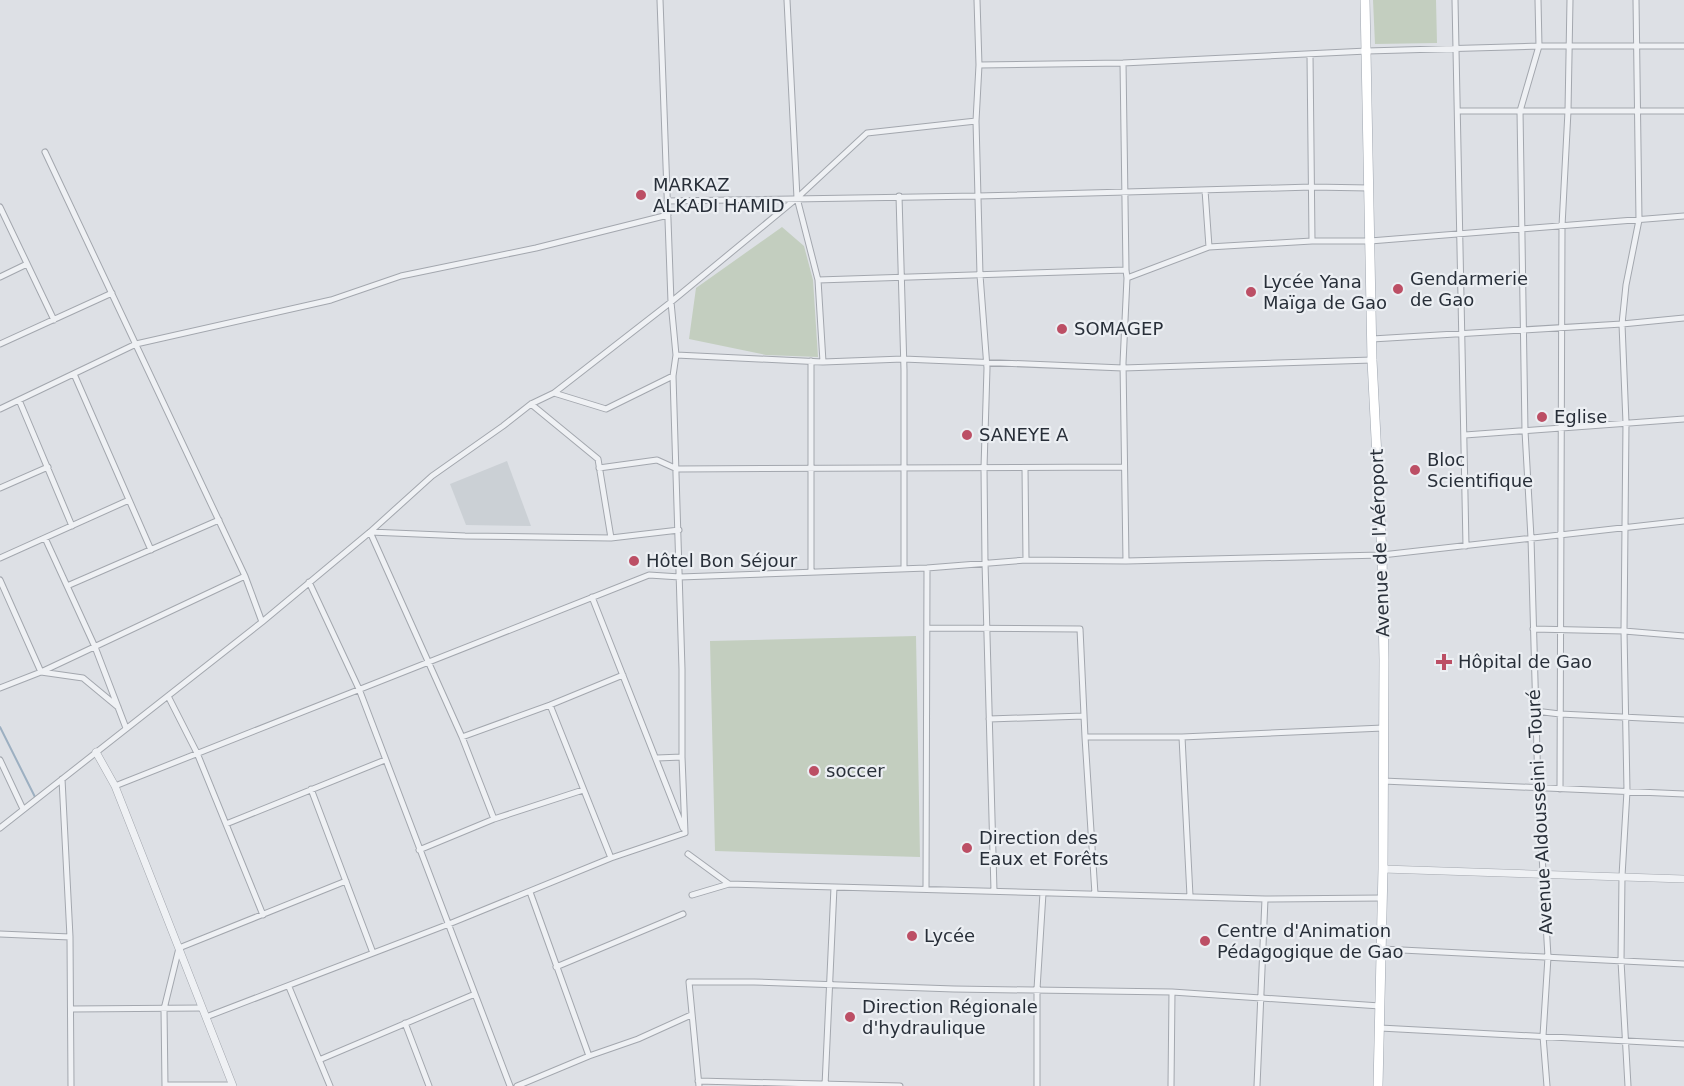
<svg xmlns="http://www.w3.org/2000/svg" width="1684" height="1086" viewBox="0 0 1684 1086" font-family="'DejaVu Sans',sans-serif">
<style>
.built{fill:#cbd0d5}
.green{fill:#c3cebf}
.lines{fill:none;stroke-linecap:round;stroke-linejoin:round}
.stream{stroke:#9cafc1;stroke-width:2}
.minor-casing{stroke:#a3a7ae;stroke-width:7}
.tertiary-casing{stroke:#a3a7ae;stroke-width:8}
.primary-casing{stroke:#9ea5af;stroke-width:10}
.minor{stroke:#eff1f4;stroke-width:5}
.tertiary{stroke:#eff1f4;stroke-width:7}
.primary{stroke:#fff;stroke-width:9}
.poi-dot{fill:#bc4f65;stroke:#eceff3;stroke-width:2}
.labels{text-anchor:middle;stroke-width:4.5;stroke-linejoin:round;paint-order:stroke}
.poi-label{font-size:18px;fill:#282f39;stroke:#eceff3;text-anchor:start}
.street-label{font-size:18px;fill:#282f39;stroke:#eceff3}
</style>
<rect width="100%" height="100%" fill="#dde0e5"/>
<path class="built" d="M507 461 531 526 466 525 450 484Z"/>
<path class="green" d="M1373 0H1436L1437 43 1375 44Z
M782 227 804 246 813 280 818 357 766 355 689 339 696 288Z
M916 636 920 857 715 851 710 641Z"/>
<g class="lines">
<path class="stream" d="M0 727 36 799"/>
<g class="minor-casing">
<path id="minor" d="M660 0 671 302 676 355 673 376 682 669V757L685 833
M787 0 797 198 818 280 823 362
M977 0 979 65 976 121 980 275 987 368 984 468 985 562 994 891
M1455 0 1466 546
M1538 0 1539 46 1520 111 1525 431 1531 538 1538 787 1548 957 1543 1036 1547 1086
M1310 55 1312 241
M1123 63 1126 270
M979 65 1123 63 1367 51 1539 46H1684
M1458 111H1684
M45 152 245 576 262 622
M1205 190 1209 247
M899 196 904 370V569
M667 201 978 196 1312 187 1369 188
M0 207 54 320
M0 277 27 264
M818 280 1126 270 1127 278
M1372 339 1622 324 1684 318
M0 344 112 293
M676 355 823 362 903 359 1123 368 1372 360
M811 361V572
M74 374 151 550
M554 393 606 409 673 376
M19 400 72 526
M531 404 598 459 611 538
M0 409 136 344 331 300 401 276 536 248 668 215
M1465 435 1684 419
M599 468 657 460 677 469 1123 467
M1025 468 1026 560
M0 488 48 467
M45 538 95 647 126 728
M0 558 129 500
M1126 561 1123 363 1127 278 1209 247 1312 241H1370L1684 216
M0 580 41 672 83 678 118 707
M309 582 359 689 510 1086
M67 586 219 520
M592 597 683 828
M927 628 1080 629 1085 737 1095 894
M1533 629 1624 631 1684 636
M0 688 41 672 245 576
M168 696 197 753 263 915
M550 705 611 858
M1535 711 1560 714 1684 720
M989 719 1084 716
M462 737 550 705 623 675
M1085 737H1182L1383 728
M1182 737 1190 896
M657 758 682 757
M0 760 23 809
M62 779 70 937 71 1086
M1383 781 1684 794
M115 786 649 575 680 577 927 568 1026 560 1126 561 1382 555 1684 521
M311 789 373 953
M1560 789 1562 226 1568 111 1570 0
M494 819 462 737 370 532 465 536 611 538 679 530
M226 824 385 760
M0 828 262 622 370 532 432 476 503 426 531 404 554 393 671 302 797 198 867 133 976 121
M419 850 494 819 583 790
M688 854 729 884
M926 888 927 568
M530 892 589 1056
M692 895 729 884 1265 899 1382 898
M0 934 70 937
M1382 949 1684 964
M556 967 683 914
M289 987 330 1086
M71 1009 202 1008
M206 1017 449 924 611 858 685 833
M405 1023 429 1086
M1380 1028 1684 1044
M319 1060 475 994
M698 1081 900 1086
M165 1085H232
M165 1086 164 1009 179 948 346 881
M517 1086 589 1056 638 1039 691 1015
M699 1086 689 982H754L954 989 1172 992 1380 1006
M825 1086 834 887
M1037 1086V989L1043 893
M1171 1086 1172 992
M1257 1086 1265 899
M1628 1086 1621 961 1622 876 1627 791 1624 631 1626 423 1622 324 1626 285 1639 220 1636 0"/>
</g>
<g class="tertiary-casing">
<path id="tertiary" d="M96 752 115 786 233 1086
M1383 869 1684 879"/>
</g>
<g class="primary-casing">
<path id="primary" d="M1365 0 1372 360 1382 555 1384 660 1383 869 1378 1086"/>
</g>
<use href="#minor" class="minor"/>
<use href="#tertiary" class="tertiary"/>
<use href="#primary" class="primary"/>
</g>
<g class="poi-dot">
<circle cx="641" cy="195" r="6"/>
<circle cx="1398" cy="289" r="6"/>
<circle cx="1251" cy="292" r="6"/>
<circle cx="1062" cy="329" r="6"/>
<circle cx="1542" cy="417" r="6"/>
<circle cx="967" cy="435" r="6"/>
<circle cx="1415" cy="470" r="6"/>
<circle cx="634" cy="561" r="6"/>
<path d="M1441 653h6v6h6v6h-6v6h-6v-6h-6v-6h6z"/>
<circle cx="814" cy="771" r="6"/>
<circle cx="967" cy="848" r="6"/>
<circle cx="912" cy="936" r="6"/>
<circle cx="1205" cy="941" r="6"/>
<circle cx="850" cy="1017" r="6"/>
</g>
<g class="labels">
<g class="poi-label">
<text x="653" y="191">MARKAZ<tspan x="653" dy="21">ALKADI HAMID</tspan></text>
<text x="1410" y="285">Gendarmerie<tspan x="1410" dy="21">de Gao</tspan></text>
<text x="1263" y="288">Lycée Yana<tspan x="1263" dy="21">Maïga de Gao</tspan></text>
<text x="1074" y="335">SOMAGEP</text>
<text x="1554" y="423">Eglise</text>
<text x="979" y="441">SANEYE A</text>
<text x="1427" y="466">Bloc<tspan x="1427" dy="21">Scientifique</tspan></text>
<text x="646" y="567">Hôtel Bon Séjour</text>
<text x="1458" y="668">Hôpital de Gao</text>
<text x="826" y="777">soccer</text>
<text x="979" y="844">Direction des<tspan x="979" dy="21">Eaux et Forêts</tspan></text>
<text x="1217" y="937">Centre d'Animation<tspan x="1217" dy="21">Pédagogique de Gao</tspan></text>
<text x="924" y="942">Lycée</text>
<text x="862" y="1013">Direction Régionale<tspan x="862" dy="21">d'hydraulique</tspan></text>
</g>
<g class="street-label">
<text transform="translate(1380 543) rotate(-92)" y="6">Avenue de l'Aéroport</text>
<text transform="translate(1540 812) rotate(-93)" y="6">Avenue Aldousseini o Touré</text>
</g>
</g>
</svg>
